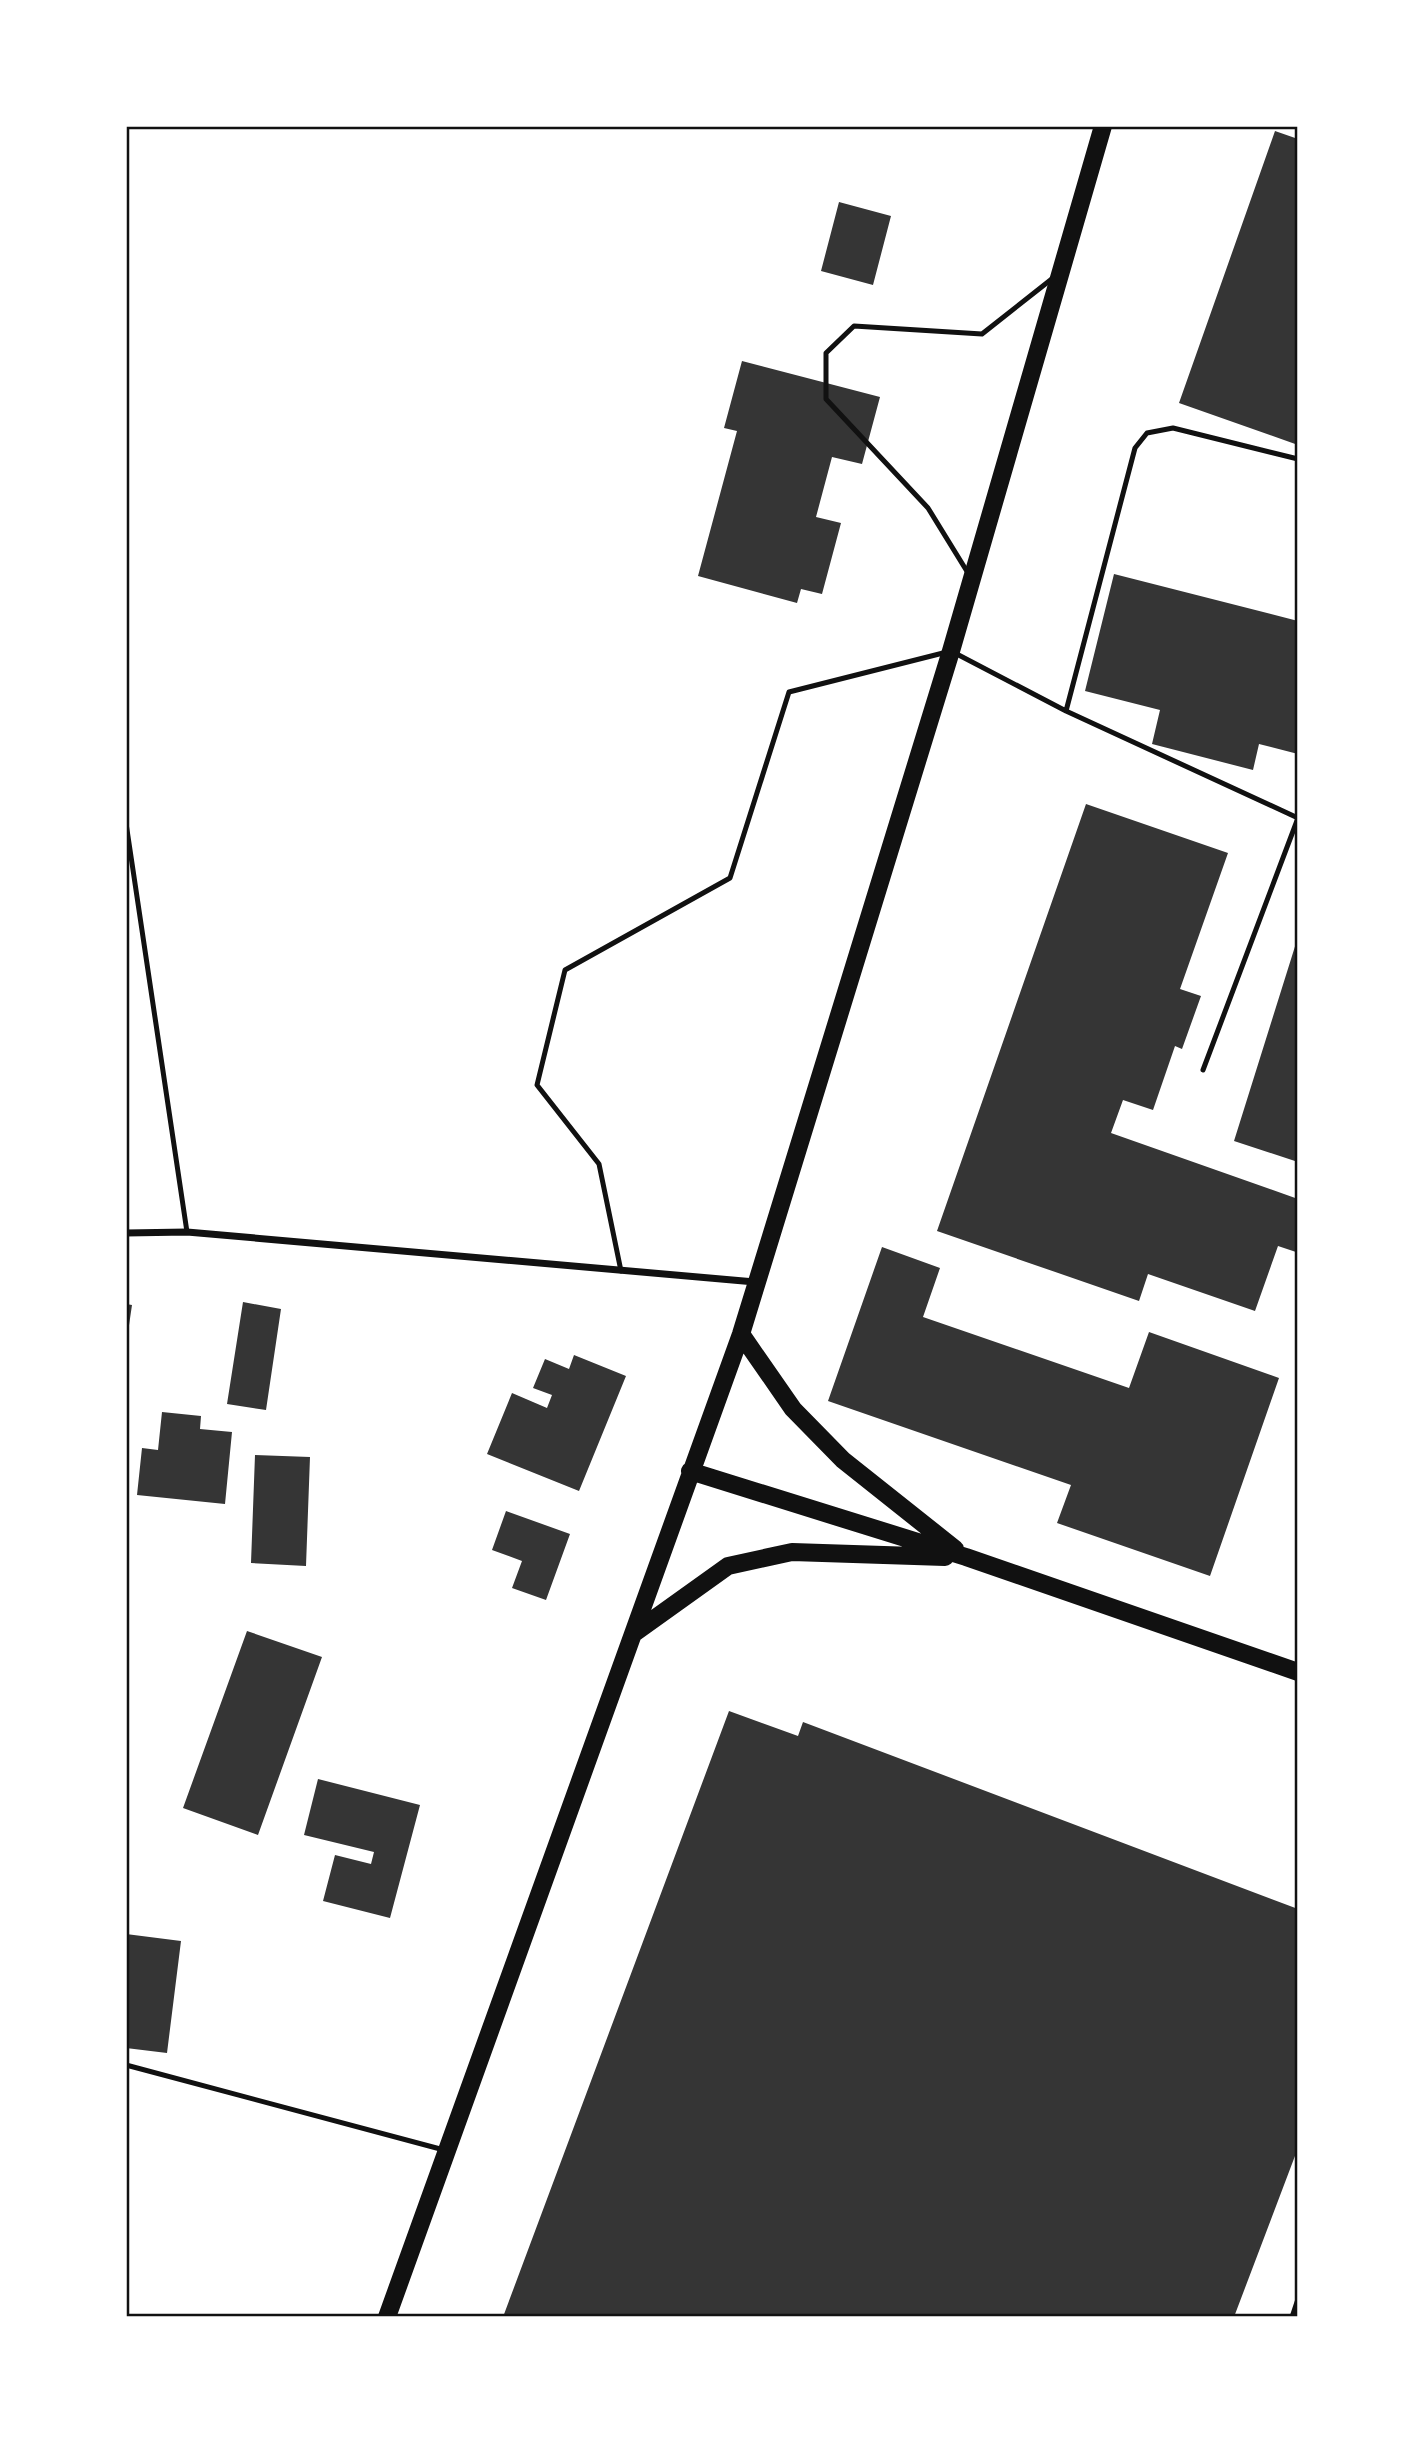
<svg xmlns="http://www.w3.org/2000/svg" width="1424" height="2443" viewBox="0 0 1424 2443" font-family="'PT Sans Narrow',sans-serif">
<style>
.building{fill:#353535}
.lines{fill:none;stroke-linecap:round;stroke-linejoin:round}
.service{stroke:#111;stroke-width:5}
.minor{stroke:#111;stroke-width:7}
.primary{stroke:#111;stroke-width:18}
.neatline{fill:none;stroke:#111;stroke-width:2.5}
</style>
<rect width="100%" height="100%" fill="#fff"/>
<path class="building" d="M1275 131 1298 139V445L1179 403Z
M839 202 891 216 873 285 821 271Z
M742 361 880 397 862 464 832 457 816 517 841 523 822 594 801 589 797 603 698 576 737 431 724 428Z
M1114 574 1298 621V754L1259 744 1253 770 1152 744 1160 710 1085 691Z
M1086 804 1228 853 1180 989 1201 996 1182 1049 1175 1046 1153 1110 1123 1100 1111 1133 1298 1199 1296 1252 1278 1246 1255 1311 1148 1274 1139 1301 937 1231Z
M1297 940 1298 941V1162L1234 1141Z
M882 1247 940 1268 923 1317 1129 1388 1149 1332 1279 1378 1210 1576 1057 1523 1071 1485 828 1401Z
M243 1302 281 1309 266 1410 227 1404Z
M126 1304 132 1305 128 1332H126Z
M574 1355 626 1376 579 1491 487 1454 512 1393 547 1408 552 1395 533 1388 545 1359 569 1369Z
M162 1412 201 1416 200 1429 232 1432 225 1504 137 1495 142 1448 158 1450Z
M255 1455 310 1457 306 1566 251 1563Z
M506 1511 570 1534 546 1600 512 1588 522 1561 492 1550Z
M247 1631 322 1657 258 1835 183 1808Z
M729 1711 798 1736 803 1722 1298 1909V2148L1234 2317H503Z
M318 1779 420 1805 390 1918 323 1901 335 1855 371 1864 374 1852 304 1835Z
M126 1934 181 1941 167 2053 126 2048Z"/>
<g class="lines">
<path class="service" d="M968 573 928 508 826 399V353L854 326 982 334 1053 278
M1066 711 1135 448 1147 433 1173 428 1298 459
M126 823 187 1232
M621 1271 599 1164 537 1085 565 970 730 878 789 692 951 651 1066 711 1298 818 1203 1070
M126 2065 444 2150
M1292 2317 1298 2299"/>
<path class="minor" d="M126 1233 187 1232 755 1282"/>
<path class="primary" d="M741 1334 793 1409 843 1460 955 1549
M690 1471 966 1557 1298 1672
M633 1634 728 1566 792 1552 945 1557
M387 2317 741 1334 951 651 1103 126"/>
</g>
<rect width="1424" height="2443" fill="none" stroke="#ffffff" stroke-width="256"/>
<rect x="128" y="128" width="1168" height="2187" class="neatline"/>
</svg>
